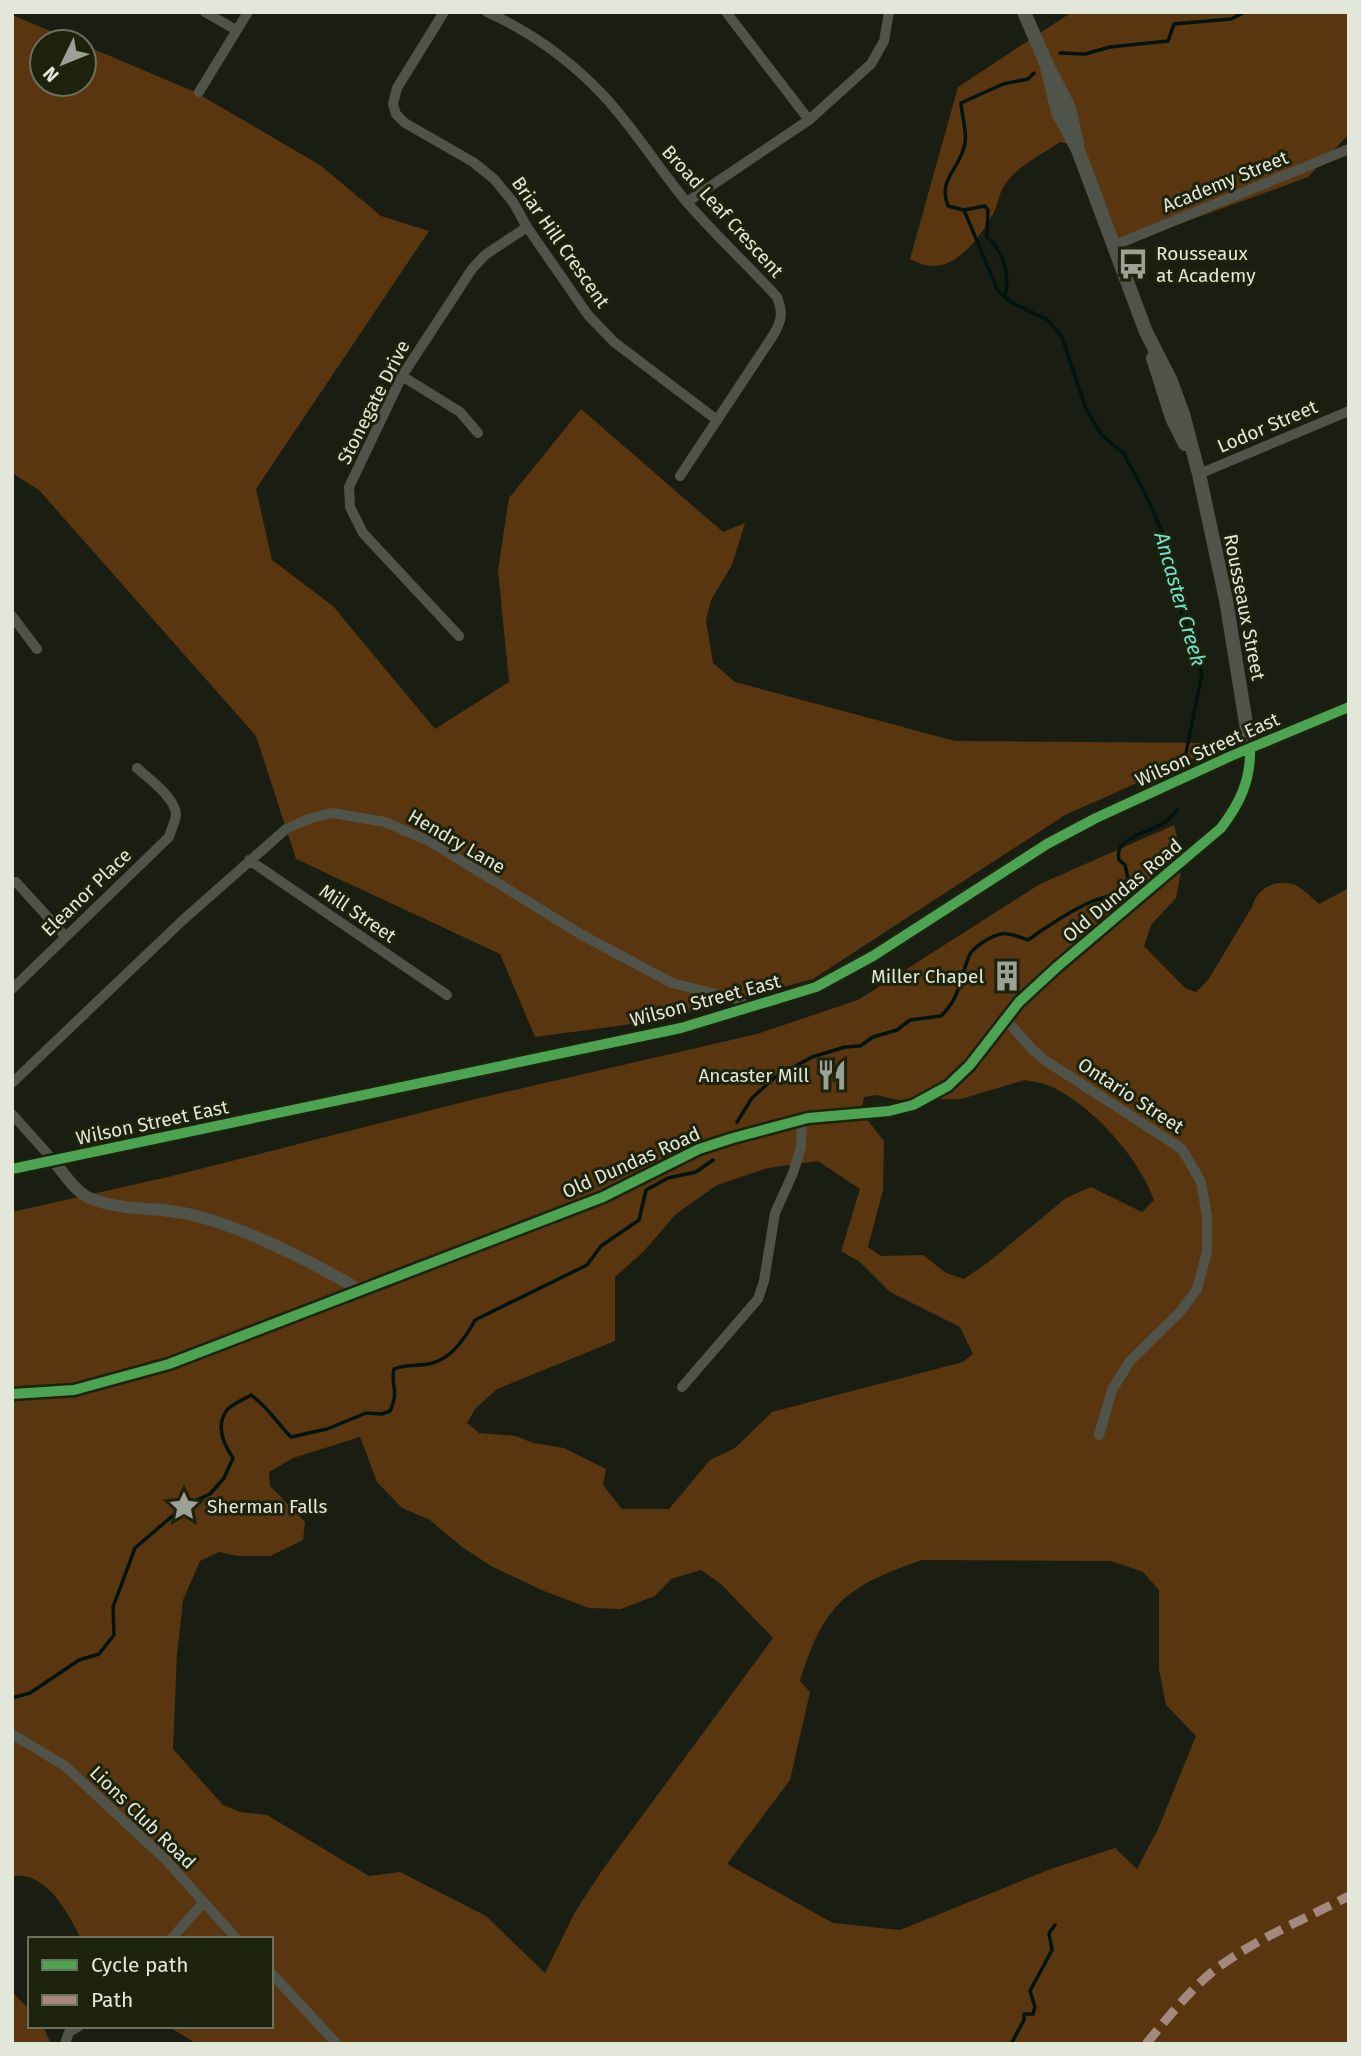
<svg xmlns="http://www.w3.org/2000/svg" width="1361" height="2056" viewBox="0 0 1361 2056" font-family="'Fira Sans',sans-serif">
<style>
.forest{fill:#593610;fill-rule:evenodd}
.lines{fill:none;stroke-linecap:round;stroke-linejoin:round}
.stream{stroke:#021410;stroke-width:3.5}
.minor{stroke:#505349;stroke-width:10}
.tertiary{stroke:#505349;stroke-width:12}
.secondary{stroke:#505349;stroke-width:14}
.quiet{stroke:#a5887d;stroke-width:9;stroke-dasharray:18 9;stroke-linecap:butt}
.cycleway-casing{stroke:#1d220d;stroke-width:15}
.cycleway{stroke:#4ca352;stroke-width:10}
.labels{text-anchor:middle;stroke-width:6;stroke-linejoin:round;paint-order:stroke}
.street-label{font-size:19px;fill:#e3e7da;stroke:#1d220d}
.poi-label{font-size:19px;fill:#e3e7da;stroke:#1d220d;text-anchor:start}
.water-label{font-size:21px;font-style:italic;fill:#70e2cd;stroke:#1d220d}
</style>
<rect width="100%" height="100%" fill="#1a1d12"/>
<path class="forest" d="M1072 12H1349V134L1308 177 1111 249 1070 144 1060 142C1043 154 1015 167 1004 186 999 194 998 204 994 212 982 235 955 273 925 265 920 264 915 261 910 259L958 87Z
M12 15 77 42H42V84H84V45L195 92 320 165 381 216 429 231 256 489 272 560 333 606 435 729 509 682 498 570 509 498 581 409 723 532 745 523 732 565 711 600 706 621 713 663 735 682 955 741 1227 743 1065 815 813 979 662 1020 535 1037 500 954 296 859 256 736 39 490 12 473Z
M1174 825 1183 860 1176 898 1151 925 1144 946 1185 988 1196 992 1208 980 1252 907C1257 889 1273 879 1292 884 1301 886 1312 898 1319 904L1349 888V2044H197L168 2026H271V1939H81C69 1914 46 1870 12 1876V1212L172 1176 471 1100 757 1034 858 1000 1040 884ZM1025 1080C1034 1082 1044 1083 1052 1087 1094 1107 1138 1157 1154 1200L1142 1212 1091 1187 1066 1198 990 1261 964 1279 946 1273 923 1255 881 1256 868 1247 883 1190 884 1141 861 1112 864 1097 877 1095 897 1100 961 1099ZM818 1161 860 1189 841 1251 860 1262 890 1292 960 1327 973 1354 963 1362 772 1412 735 1448 710 1460 669 1509H622L603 1485 606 1469 564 1448 533 1443 516 1436 479 1433 467 1423 475 1409 497 1389 615 1341V1277L644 1251 676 1214 717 1185 768 1168ZM360 1437 377 1482 402 1508 430 1520 462 1547 491 1566 544 1591 589 1608 621 1609 655 1596 671 1579 701 1570 721 1584 773 1638 603 1869 575 1912 545 1973 486 1916 400 1872 369 1876 267 1815 240 1812 223 1805 173 1749 177 1654 183 1600 200 1561 219 1552 238 1556H270L303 1540 305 1522 270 1486 269 1472 293 1458ZM922 1560 1111 1561 1143 1572 1159 1590V1669L1166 1705 1196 1736 1158 1829 1137 1869 1115 1848 1048 1870 900 1930 833 1923 727 1864 790 1780 810 1692 800 1681C824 1603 847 1586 922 1560Z
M12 1992 30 2010V2026H43L51 2044H12Z"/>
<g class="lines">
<path class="stream" d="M1060 53 1085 54 1110 47 1168 41 1174 24 1231 19 1245 12
M1034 73 1028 79 1003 84 961 103C962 116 967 132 965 143 961 169 937 178 948 206L964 210 998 291 1011 302 1048 320 1062 337 1086 409 1101 434 1124 454 1146 495 1166 541 1176 596 1202 674 1186 753
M964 210 985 206 988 210 987 237C1004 252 1010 275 1005 297
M737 1122 752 1098 774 1078 812 1057 845 1047 860 1046 873 1037 897 1030 910 1020 941 1016C961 996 959 981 969 956 973 947 991 936 1001 934 1008 932 1020 937 1028 940 1046 927 1066 914 1086 904 1107 894 1114 900 1128 878L1125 865 1119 860C1118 854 1118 848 1123 844 1141 829 1162 831 1177 810
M12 1698 30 1693 79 1660 99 1654 114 1635 113 1607 135 1548 184 1506 210 1494 224 1478 233 1458C224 1445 215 1426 227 1410 232 1404 245 1399 251 1395 267 1406 277 1423 291 1437L327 1429 366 1413 382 1414 390 1411C400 1390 390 1385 394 1369 407 1363 420 1367 433 1363 453 1357 466 1337 475 1320L587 1265 601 1246 639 1220 646 1190 668 1178 696 1172 713 1160
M1011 2044 1024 2020V2014H1033L1035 2007 1030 1991 1052 1950 1049 1933 1055 1925"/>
<path class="minor" d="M205 12 236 30
M444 12 397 88 393 104 396 114 405 123 473 162 494 179 513 202 527 227 588 315 614 342 717 420
M487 12C531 32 570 60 603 95 633 127 657 166 685 200 714 234 747 264 777 297 783 312 782 320 774 334L680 476
M726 12 809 120
M199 92 248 12
M687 202 809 120 871 64 884 41 889 12
M1115 245 1349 149
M402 376 460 412 478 433
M1199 474 1349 411
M12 616 37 649
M459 636 363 533 350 507 349 487 402 376 472 269 485 255 527 227
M249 860 447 995
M16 882 65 936
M12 989 169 837C171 830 175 822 176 815 176 798 148 778 137 768
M1005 1019 1033 1050 1046 1061 1182 1149 1201 1182 1207 1216V1252L1197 1289 1181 1311 1130 1361 1112 1390 1099 1435
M12 1083 183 920 286 829 311 818 332 813 385 822 431 842 582 935 672 983 740 1000 747 1009
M12 1114 54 1161
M682 1387 758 1299 764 1281 775 1213 793 1173 801 1147 802 1119
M12 1734 65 1766 165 1859 237 1939
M171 1939 203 1903
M271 1973 337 2044
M65 2044 69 2032 79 2026"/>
<path class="tertiary" d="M54 1161C64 1174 76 1193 92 1199 122 1211 156 1207 188 1214 240 1225 314 1263 360 1290
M12 1394 74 1390 169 1364 603 1197 699 1149 733 1138 808 1118 889 1111 913 1105 948 1086 970 1065 1019 1002 1057 967 1221 828C1240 803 1251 780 1250 748"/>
<path class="secondary" d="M1024 12 1046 63 1069 108 1077 143
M1046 63 1058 112 1078 150 1146 332 1170 379 1183 414 1199 474 1226 600 1250 748
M1153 358 1172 418 1185 444
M12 1169 681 1028 816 987 873 956 1047 844 1096 818 1231 756 1349 707"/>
<path class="quiet" d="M1146 2044C1167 2019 1187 1993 1212 1972 1253 1940 1303 1920 1349 1896"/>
<g class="cycleway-casing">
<path id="cycleway" d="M12 1169 681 1028 816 987 873 956 1047 844 1096 818 1231 756 1349 707
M12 1394 74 1390 169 1364 603 1197 699 1149 733 1138 808 1118 889 1111 913 1105 948 1086 970 1065 1019 1002 1057 967 1221 828C1240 803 1251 780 1250 748"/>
</g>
<use href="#cycleway" class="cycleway"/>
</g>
<defs>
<g id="bus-bare" transform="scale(2.415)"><path d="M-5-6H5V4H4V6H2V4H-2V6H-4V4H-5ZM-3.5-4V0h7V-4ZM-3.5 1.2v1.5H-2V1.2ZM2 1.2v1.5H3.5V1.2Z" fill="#9da094" stroke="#1d220d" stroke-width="2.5" paint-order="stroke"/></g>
<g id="building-bare" transform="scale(2.415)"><path d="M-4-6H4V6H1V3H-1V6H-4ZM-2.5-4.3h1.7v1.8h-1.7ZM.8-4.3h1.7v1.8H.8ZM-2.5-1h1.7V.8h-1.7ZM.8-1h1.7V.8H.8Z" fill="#9da094" stroke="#1d220d" stroke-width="2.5" paint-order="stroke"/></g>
<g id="restaurant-bare" transform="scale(2.415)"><path d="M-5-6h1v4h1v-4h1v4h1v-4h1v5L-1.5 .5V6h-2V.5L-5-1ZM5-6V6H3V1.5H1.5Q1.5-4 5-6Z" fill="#9da094" stroke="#1d220d" stroke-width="2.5" paint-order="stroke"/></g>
<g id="sight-bare" transform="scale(2.415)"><path d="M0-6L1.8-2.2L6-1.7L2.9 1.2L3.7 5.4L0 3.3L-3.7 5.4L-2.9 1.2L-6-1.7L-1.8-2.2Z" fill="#9da094" stroke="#1d220d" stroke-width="2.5" paint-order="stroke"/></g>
</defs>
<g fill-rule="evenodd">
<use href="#bus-bare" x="1133" y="264"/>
<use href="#building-bare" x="1007" y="976"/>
<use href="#restaurant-bare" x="832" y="1075"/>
<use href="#sight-bare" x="184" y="1506"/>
</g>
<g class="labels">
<g class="street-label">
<text transform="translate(1225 181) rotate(-22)" y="7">Academy Street</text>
<text transform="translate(723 211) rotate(48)" y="7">Broad Leaf Crescent</text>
<text transform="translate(561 242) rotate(55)" y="7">Briar Hill Crescent</text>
<text transform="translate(373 402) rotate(-63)" y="7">Stonegate Drive</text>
<text transform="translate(1267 426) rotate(-23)" y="7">Lodor Street</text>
<text transform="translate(1245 607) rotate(79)" y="7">Rousseaux Street</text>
<text transform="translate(1207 749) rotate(-24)" y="7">Wilson Street East</text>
<text transform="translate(457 841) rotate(30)" y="7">Hendry Lane</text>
<text transform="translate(1122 890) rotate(-40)" y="7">Old Dundas Road</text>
<text transform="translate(86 892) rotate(-44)" y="7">Eleanor Place</text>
<text transform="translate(358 913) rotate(34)" y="7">Mill Street</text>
<text transform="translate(705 1000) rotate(-15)" y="7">Wilson Street East</text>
<text transform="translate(1131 1095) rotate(33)" y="7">Ontario Street</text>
<text transform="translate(152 1122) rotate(-12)" y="7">Wilson Street East</text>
<text transform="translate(631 1162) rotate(-24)" y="7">Old Dundas Road</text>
<text transform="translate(143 1817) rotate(44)" y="7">Lions Club Road</text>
</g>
<g class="poi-label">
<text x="1156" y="260">Rousseaux<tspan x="1156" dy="22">at Academy</tspan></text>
<text x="984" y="983" text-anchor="end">Miller Chapel</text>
<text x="809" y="1082" text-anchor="end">Ancaster Mill</text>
<text x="207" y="1513">Sherman Falls</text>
</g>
<g class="water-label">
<text transform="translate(1180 599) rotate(74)" y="7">Ancaster Creek</text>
</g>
</g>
<rect width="1361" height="2056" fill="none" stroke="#e3e7da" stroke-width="28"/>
<rect x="28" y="1937" width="245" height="91" fill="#1d220d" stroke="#6c715f" stroke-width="2"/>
<rect x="42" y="1960" width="35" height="10" fill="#4ca352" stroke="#6c715f" stroke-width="2"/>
<text x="91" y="1972" font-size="21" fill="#e3e7da">Cycle path</text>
<rect x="42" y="1995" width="35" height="10" fill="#a5887d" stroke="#6c715f" stroke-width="2"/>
<text x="91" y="2007" font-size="21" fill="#e3e7da">Path</text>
<g transform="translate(63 63) rotate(227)"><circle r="33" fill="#1d220d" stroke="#6c715f" stroke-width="2"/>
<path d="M0-5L12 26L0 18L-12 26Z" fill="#9da094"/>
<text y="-10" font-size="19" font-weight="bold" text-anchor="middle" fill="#e3e7da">N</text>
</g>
</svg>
